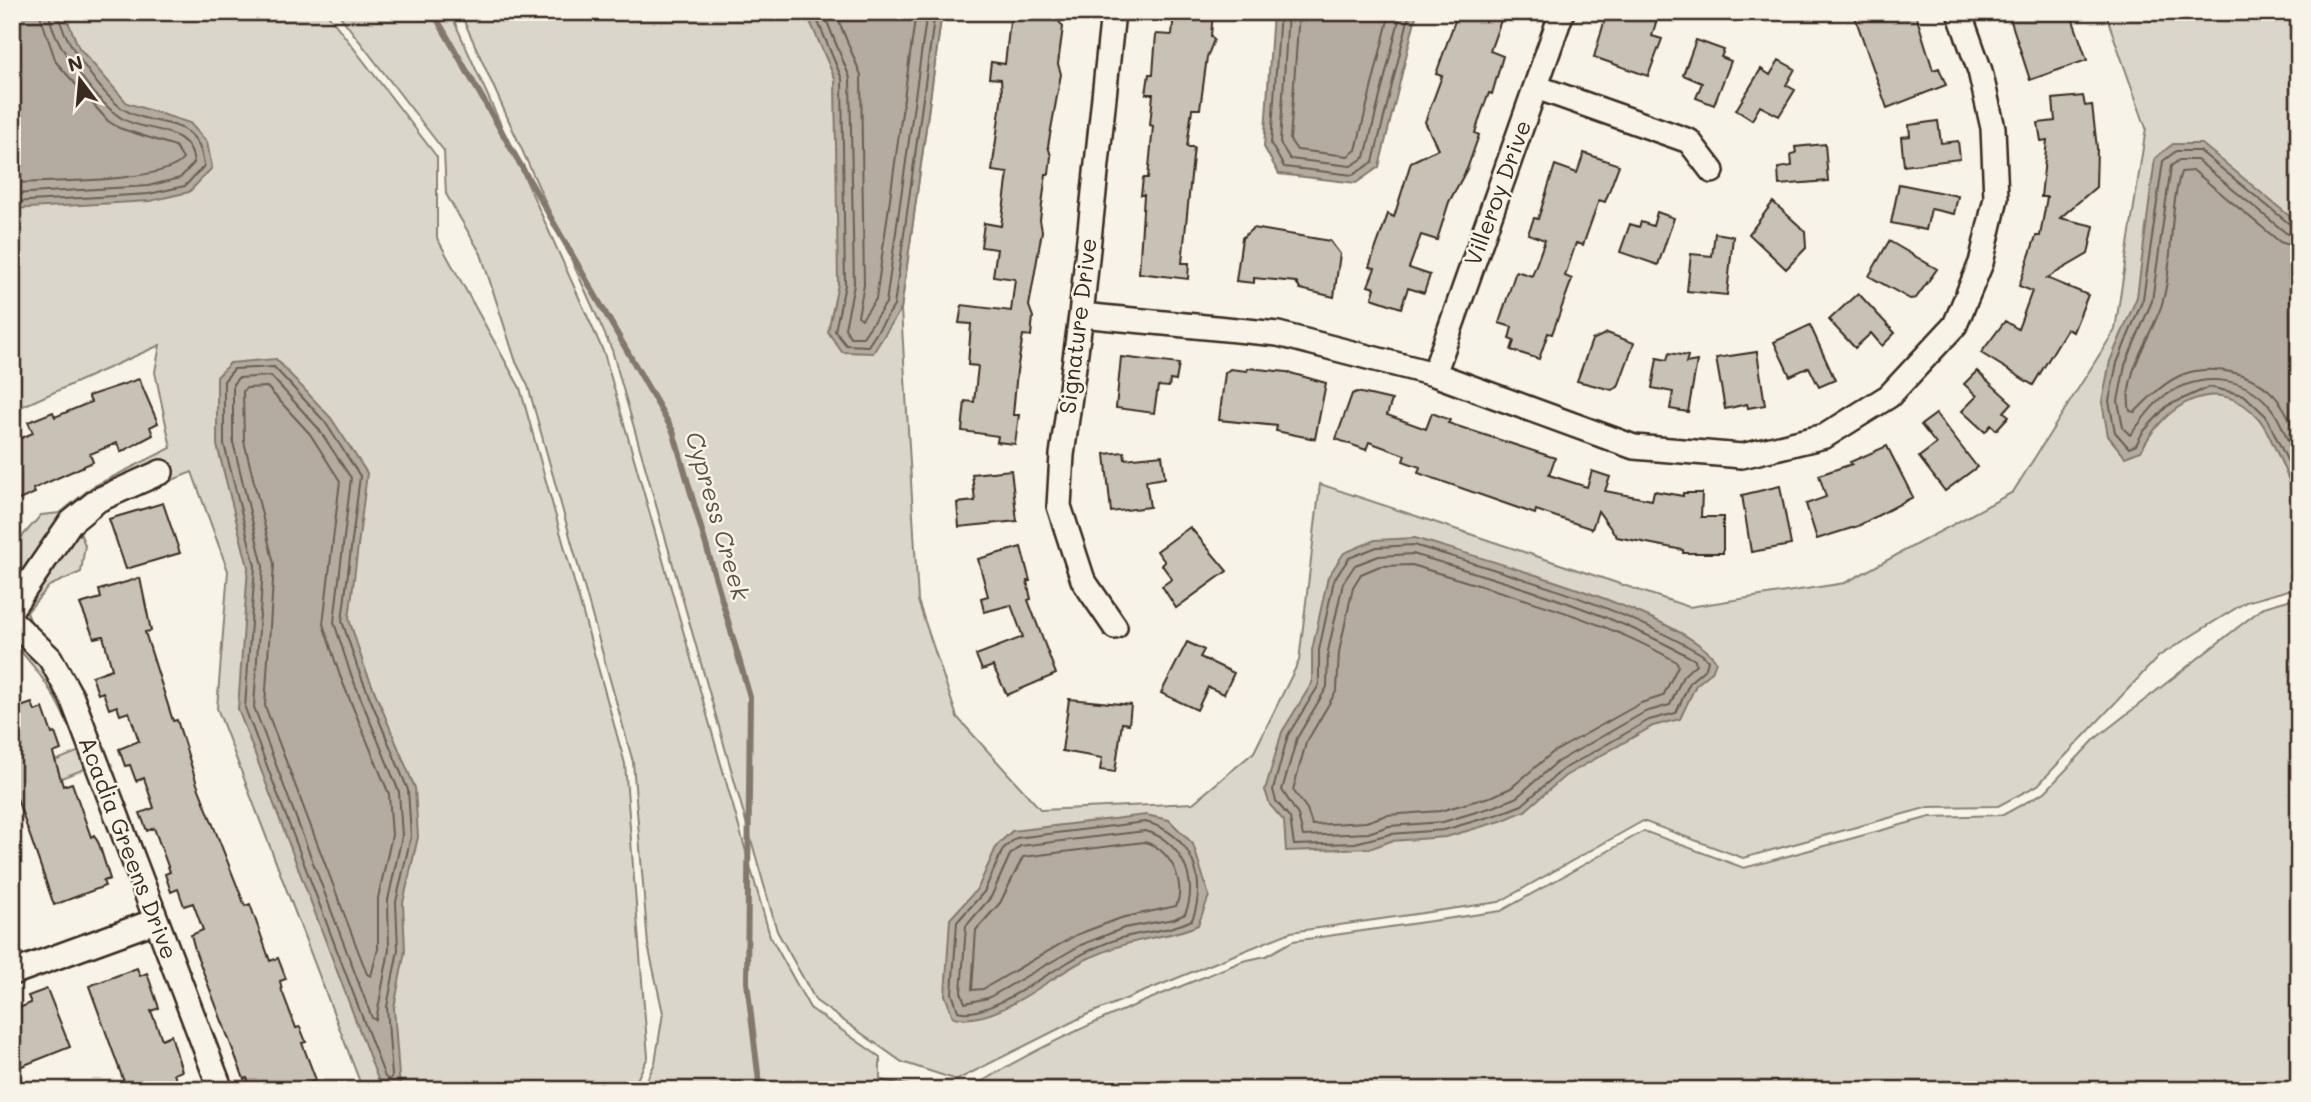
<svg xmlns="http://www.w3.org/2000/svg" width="2311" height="1102" viewBox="0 0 2311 1102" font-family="Mali,sans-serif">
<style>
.green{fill:#dbd6cb;stroke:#8b8074;stroke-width:2}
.water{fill:#b4aca0;stroke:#84786c;stroke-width:2}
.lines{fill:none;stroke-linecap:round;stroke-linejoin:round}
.shore{stroke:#6b5e52;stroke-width:2}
.stream{stroke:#84786c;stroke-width:6}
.building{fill:#c8c1b6;stroke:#3b2a1e;stroke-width:2}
.street-casing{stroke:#3b2a1e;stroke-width:28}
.street{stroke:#f7f3e8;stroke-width:23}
.labels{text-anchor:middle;stroke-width:5;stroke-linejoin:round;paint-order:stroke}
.street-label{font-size:23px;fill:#3b2a1e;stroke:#f7f3e8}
.water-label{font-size:24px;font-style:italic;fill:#5f5145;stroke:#f7f3e8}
</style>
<rect width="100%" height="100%" fill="#f7f3e8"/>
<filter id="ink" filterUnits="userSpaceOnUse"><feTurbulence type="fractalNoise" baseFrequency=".0143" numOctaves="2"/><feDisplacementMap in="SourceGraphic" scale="14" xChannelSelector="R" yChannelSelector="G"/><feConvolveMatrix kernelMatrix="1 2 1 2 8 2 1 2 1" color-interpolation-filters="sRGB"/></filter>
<g filter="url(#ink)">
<path class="green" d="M12 12H326L437 157V238L520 388 625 764 648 1057 632 1090H363L217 708 228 571 192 472 113 504 78 528 85 545 81 572 49 586 27 612 32 625 69 667 103 762 12 797V778L80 751C60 705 47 678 12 642V583L19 571 20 539 41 515 60 513 92 487 171 448 155 372 160 345 12 411Z
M337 12H450L604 353 770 936 810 1008 880 1057V1080L933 1090H642L655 1063 663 1013 648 945 633 762 528 386 516 362 481 254 446 194 444 151Z
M460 12H942L901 309 918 601 957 717 1041 810 1193 803 1254 752 1299 661 1320 484 1689 607 1845 583 2013 492 2115 330 2146 128 2105 12H2299V587L2246 602 2159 656 2038 785 1998 806 1929 807 1743 858 1643 821 1499 902 1291 932 1086 1015 957 1080 902 1062 816 1001 777 931 612 350Z
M2299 597V1090H969C1054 1034 1149 1000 1243 961L1266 956 1293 941 1501 911 1644 831 1744 868 1930 817 2003 815 2045 792 2096 738 2264 607Z"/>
<path class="water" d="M12 12H64L79 48 127 103 190 123 207 142 212 168 189 192 150 201 12 209Z
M806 12H942L901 309 873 353 842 352 828 332 838 284 835 79Z
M1273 12H1417L1379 167 1356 183 1279 174 1264 147Z
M2173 144H2202L2299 224V493L2294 492C2285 473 2271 433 2259 419 2219 371 2164 404 2141 451L2125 457 2108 436 2102 402 2110 361 2137 297 2155 158Z
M276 359 331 418 367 473 349 619 364 666 415 788 418 837 403 903 405 951 394 1008 400 1090H382L238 709 248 567 217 445V377L230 363Z
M1415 538C1479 558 1682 612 1716 661L1712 672 1696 685 1680 719 1653 726 1565 776 1525 811 1501 821 1446 837 1391 841 1372 848 1286 851 1284 821 1270 805 1265 790 1282 732 1312 683V650L1328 577 1344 553 1375 540Z
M1146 815 1169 820 1193 844 1209 896 1198 925C1175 936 1153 936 1130 943 1116 946 1102 953 1089 958 1050 975 997 1028 953 1017L945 995 950 919 978 888 997 845 1012 831Z"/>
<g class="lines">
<path class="shore" d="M814 12 842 79 845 285 835 331 846 345 868 346 894 306 935 12
M823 12 850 78 854 285 845 328 850 337H863L886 303 927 12
M835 12 861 75 864 285 858 316 862 319 876 299 916 12
M1280 12 1271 144 1284 167 1353 175 1373 162 1410 12
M1288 12 1280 143 1290 159 1351 166 1365 157 1401 12
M1299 12 1290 140 1297 150 1348 156 1356 150 1390 12
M12 183C46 181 165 183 183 159L175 146 119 128 108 121 56 62 39 12
M12 194 148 186 180 178 194 163C190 122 142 135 117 115 94 97 51 42 49 12
M12 202 149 194 185 186 204 166C198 112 157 130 123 109 102 95 61 38 58 12
M2299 228 2292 226 2200 151H2176L2163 161 2143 299 2117 363 2109 401 2115 432 2129 448 2136 445 2143 432 2167 406 2209 387 2244 395 2266 416 2299 485
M2299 237 2286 233 2197 160H2179L2171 166 2152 301 2125 365 2118 401 2123 428 2130 435C2140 424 2149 408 2161 399 2197 371 2247 373 2274 412 2285 428 2290 449 2299 466
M2299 248 2280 242 2194 171 2181 172C2168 213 2174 269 2161 307 2150 338 2122 376 2130 411L2135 412C2167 379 2188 362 2235 373 2255 378 2272 390 2283 407 2290 418 2294 431 2299 442
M274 367 325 422 360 476 342 621 358 669 408 790 411 836 396 902 398 950 387 1007 392 1076 389 1080 385 1077 245 708 255 566 224 444V381L234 369Z
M271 376 318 428 351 478 334 622 350 672 399 792 402 836 388 900 389 950 376 1020 372 1018 254 707 263 566 233 442V384L238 378Z
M267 387 310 434 340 481 323 624 340 676 389 794 392 835 378 898V949L371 976 367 974 265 706 274 564 244 441 243 391 246 388Z
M1414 545C1512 575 1614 603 1703 655L1708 661 1706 668 1690 682 1676 713 1649 720 1562 770 1522 805 1499 814 1444 830 1390 834 1355 843 1294 845 1290 818 1276 801 1273 790 1288 735 1319 685V650L1334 580 1349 558 1377 547Z
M1413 554C1508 583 1608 610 1695 660L1696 664 1683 676 1670 705 1645 712 1557 762 1517 797 1496 806 1443 822 1389 826 1368 833 1303 836 1298 815 1282 790 1297 738 1327 687 1328 651 1343 583 1355 565 1379 556Z
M1412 565C1501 593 1596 615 1677 662L1678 666 1663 696 1641 703 1552 753 1511 788 1493 796 1440 811 1387 815 1366 822 1312 825 1307 809 1293 790 1306 743 1337 690 1339 652 1353 587 1361 574 1380 566Z
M1145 822C1190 832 1209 879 1192 920 1172 930 1151 931 1129 936 1107 941 1085 952 1065 964 1042 977 984 1020 958 1011L952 993 957 922 984 892 1003 849 1016 838Z
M1145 831C1180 839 1200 881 1185 914L1174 919 1124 928 1081 945 988 998 965 1003 961 992 966 926 991 897 1010 855 1020 846Z
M1144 842C1169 847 1187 882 1176 906L1121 918 1076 935 983 989 972 990 976 930 1000 903 1023 857Z"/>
<path class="stream" d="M433 12 673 431 750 697 747 982 760 1090"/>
</g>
<path class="building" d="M1011 12H1052L1063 27 1058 64 1061 74 1048 146 1051 156 1049 174H1046L1040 220 1042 231 1029 306 1033 317 1031 336 1023 335 1017 371 1013 415H1019L1015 444 997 442 998 436 962 431 965 401 974 402 978 366 968 365 971 324 959 323 962 305 1011 311 1015 279 993 276 997 249 981 247 984 223 1001 226 1008 173 992 171 1002 94 1001 79 989 78 991 62 1005 64Z
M1174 12H1213L1211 36 1214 40 1207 57 1200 109H1192L1187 147H1194L1182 263H1189L1188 279 1139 273 1144 195H1141L1143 178H1148L1153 126 1150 125 1153 94H1146L1149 74H1153L1156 34 1172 35Z
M1458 12H1504L1490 51 1503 56 1492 94 1489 93 1481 114 1475 133 1479 135 1467 169 1449 202 1437 240 1421 235 1409 268 1430 275 1424 293 1408 288 1401 308 1372 298 1375 288 1368 286 1375 268 1369 267 1388 214 1394 217 1411 162 1438 149 1425 122 1442 76 1436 74Z
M1607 12H1659L1652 36 1662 39 1648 76 1594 57Z
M1867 12H1915L1933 70 1939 68 1946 85 1887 108 1855 17Z
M2008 12H2070L2087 60 2030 80Z
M1696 40 1724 50 1721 57 1731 61 1714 105 1696 98 1702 83 1683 75Z
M1779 60 1795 69 1786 85 1795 90 1779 116 1760 106 1752 120 1736 110 1761 69 1770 75Z
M2083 96 2085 106 2092 105 2097 148 2096 187 2060 218 2094 226 2088 254 2047 278 2088 295 2073 332 2067 329 2033 385 1981 353 2005 321 2018 329 2032 291 2019 286 2036 236H2040L2047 197H2041L2047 140 2041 141 2038 123 2055 121 2053 99Z
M1938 121 1941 143 1958 141 1960 159 1904 166 1901 137 1910 136 1909 125Z
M1825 144 1828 181 1779 185 1778 168 1792 166 1791 154 1796 153 1795 147Z
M1584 153 1619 165 1605 202 1599 200 1583 245 1576 243 1565 276 1572 279 1552 334 1548 333 1539 359 1511 350 1514 341 1509 339 1512 327 1499 323 1516 271 1532 276 1545 240 1528 234 1534 218 1538 219 1555 165 1577 173Z
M1899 184 1958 196 1954 214 1931 209 1926 230 1891 223Z
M1773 202 1805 231 1806 248 1786 269 1749 234Z
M1657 212 1674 218 1658 265 1620 252 1630 224 1639 227 1641 222 1653 226Z
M1253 228 1330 241 1340 254 1334 297 1300 289 1296 282 1254 278V283L1236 281 1242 238Z
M1715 233 1733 236 1727 295 1687 291 1691 254 1712 256Z
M1889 241 1937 269 1916 298 1910 299 1869 276Z
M1858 293 1895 333 1882 346 1871 333 1855 348 1829 320Z
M1810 325 1835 380 1819 387 1809 367 1790 376 1774 342Z
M1607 333 1634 343 1618 387 1612 390 1577 381 1592 340Z
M1757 352 1765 405 1748 408 1747 404 1725 409 1716 358Z
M1669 353 1688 356 1686 363 1697 361 1688 412 1670 409 1673 392 1652 388 1657 358 1667 360Z
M1121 357 1179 364 1176 381 1170 380 1169 387 1158 386 1154 413 1116 408Z
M1248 368 1287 372 1326 383 1315 439 1276 431 1277 426 1219 420 1225 373 1230 369 1247 371Z
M1977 371 2012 403 2004 412 2009 416 1996 430 1991 425 1985 432 1962 411 1977 396 1964 384Z
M139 379 158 423 150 427 153 435 121 452 117 443 90 454 93 462 33 489 35 493 12 503V442L33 433 28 422 53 412 55 417 91 402 88 396Z
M1357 392 1392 400 1387 415 1426 429 1432 413 1450 420 1448 423 1555 458 1549 475 1587 487 1592 471 1610 477 1605 491 1652 500 1654 491 1683 496V493H1702L1701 517H1723V553H1683V550L1617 537 1598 511 1592 529 1536 510 1535 514 1418 473 1420 467 1403 461 1405 455 1369 442 1366 450 1336 439 1352 394Z
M1936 414 1977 467 1945 491 1919 457 1936 444 1921 425Z
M1887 446 1913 497 1858 526 1817 539 1806 504 1826 497 1819 475 1852 464 1850 462Z
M1124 452 1125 459 1162 455 1165 478 1146 481 1150 507 1111 512 1105 454Z
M1011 470 1017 521 959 527 957 503 975 501 972 474Z
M1780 486 1791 545 1751 552 1742 495Z
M163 503 180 553 126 569 109 519Z
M1190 527 1227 571 1176 608 1162 586 1172 579 1162 565 1165 562 1157 551Z
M1021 547 1030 581H1027L1031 599 1028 600 1056 674 1007 695 993 666 982 670 976 655 1023 637 1011 605 984 612 981 598 988 596 978 559Z
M140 578 151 631 145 632 173 721 177 720 197 784 245 906 250 904 270 961 278 958 286 979 280 981 282 991 296 1028 300 1027 306 1042 302 1043 316 1080 291 1090H252L247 1078 244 1079 196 953 191 935 203 930 193 903 184 906 178 889 171 892 165 874 170 872 154 828 147 831 140 813 154 808 144 778 136 781 130 765 125 766 119 749 139 741 129 712 120 715 117 706 109 709 103 692 98 694 92 676 112 669 103 636 94 638 80 604 101 598 99 590Z
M1187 642 1204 650 1200 657 1234 673 1224 694 1208 687 1197 710 1161 693Z
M1069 699 1131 705 1129 724 1122 723 1115 772 1100 770 1102 758 1062 751Z
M32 703 35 711 43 708 52 734 55 733 61 750 53 753 63 786 72 783 91 837 94 835 99 844 110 879 103 881 105 886 54 905 12 784V710Z
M137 968 140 976 147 973 159 1008 151 1011 162 1039 171 1035 182 1071 174 1074 176 1079 165 1083 166 1086 156 1090H127L89 986Z
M47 989 70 1047 12 1070V1011L31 1003 28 996Z"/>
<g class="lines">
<g class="street-casing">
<path id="street" d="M1113 12 1081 315 1062 455 1059 506 1083 580 1115 627
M1536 87 1689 141 1712 171
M1081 315 1278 334 1434 374 1634 447 1742 456 1825 436 1889 396 1955 325 1981 263 1996 198 1993 128 1980 71 1959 12
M1434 374 1562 12
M12 608 70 523 98 500 161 472
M12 621 50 658 72 698 221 1090
M12 973 155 921"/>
</g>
<use href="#street" class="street"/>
</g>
</g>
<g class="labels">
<g class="street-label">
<text transform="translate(1498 193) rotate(-70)" y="8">Villeroy Drive</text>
<text transform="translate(1078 326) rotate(-83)" y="8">Signature Drive</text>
<text transform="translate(128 848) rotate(69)" y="8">Acadia Greens Drive</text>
</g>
<g class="water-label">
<text transform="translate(717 516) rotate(74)" y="8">Cypress Creek</text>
</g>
</g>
<rect width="2311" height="1102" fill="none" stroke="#f7f3e8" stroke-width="42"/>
<rect x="21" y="21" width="2269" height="1060" fill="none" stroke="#3b2a1e" stroke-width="2.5" filter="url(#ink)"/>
<g transform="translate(80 80) rotate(344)" stroke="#f7f3e8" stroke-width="5" paint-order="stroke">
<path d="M0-5L12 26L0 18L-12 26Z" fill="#3b2a1e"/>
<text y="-10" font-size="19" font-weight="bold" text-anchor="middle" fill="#3b2a1e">N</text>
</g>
</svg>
